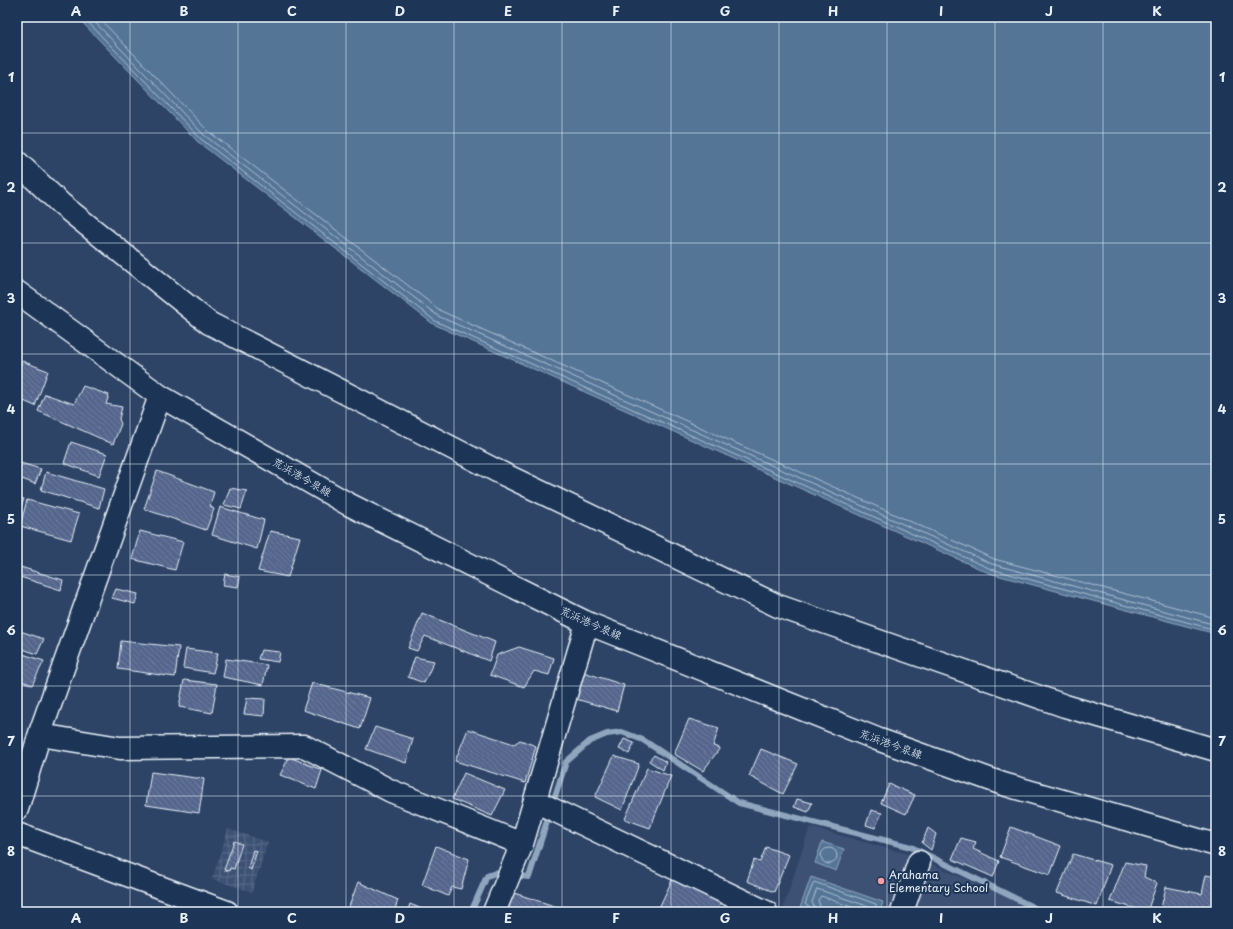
<svg xmlns="http://www.w3.org/2000/svg" width="1233" height="929" viewBox="0 0 1233 929" font-family="'Playpen Sans','Klee One',sans-serif">
<style>
.built{fill:#3d5175}
.industrial{fill:url(#industrial-grid)}
.water{fill:#547497;stroke:#8fa6be}
.lines{fill:none;stroke-linecap:round;stroke-linejoin:round}
.shore{stroke:#adbfd1;stroke-width:1}
.stream{stroke:#8fa6be;stroke-width:6}
.building{fill:url(#building-back-hatch);stroke:#e8f1f8}
.street-casing{stroke:#e8f1f8;stroke-width:25}
.secondary-casing{stroke:#e8f1f8;stroke-width:25}
.street{stroke:#1d3557;stroke-width:22}
.secondary{stroke:#1d3557;stroke-width:22}
.grid{fill:none;stroke:#e8f1f8;stroke-width:1;stroke-opacity:0.55}
.poi-dot{fill:#ff9aa2;stroke:#1d3557;stroke-width:1.5}
.labels{text-anchor:middle;stroke-width:4;stroke-linejoin:round;paint-order:stroke}
.street-label{font-size:11px;fill:#e8f1f8;stroke:#1d3557}
.poi-label{font-size:11px;fill:#e8f1f8;stroke:#1d3557;text-anchor:start}
.neatline{fill:none;stroke:#e8f1f8;stroke-width:1.5}
.grid-label{font-size:13px;text-anchor:middle;font-weight:bold;fill:#e8f1f8}
</style>
<defs>
<pattern id="industrial-grid" width="8" height="8" patternUnits="userSpaceOnUse"><rect width="8" height="8" fill="#3d5175"/><path d="M0 4h8M4 0v8" fill="none" stroke="#596a89"/></pattern>
<pattern id="building-back-hatch" width="6" height="6" patternUnits="userSpaceOnUse"><rect width="6" height="6" fill="#55668d"/><path d="M-1 5l2 2M0 0l6 6M5-1l2 2" fill="none" stroke="#6d7c9e"/></pattern>
</defs>
<rect width="100%" height="100%" fill="#2e4467"/>
<filter id="ink" filterUnits="userSpaceOnUse"><feTurbulence type="fractalNoise" baseFrequency=".025" numOctaves="2"/><feDisplacementMap in="SourceGraphic" scale="8" xChannelSelector="R" yChannelSelector="G"/><feConvolveMatrix kernelMatrix="1 2 1 2 8 2 1 2 1" color-interpolation-filters="sRGB"/></filter>
<g filter="url(#ink)">
<path class="built" d="M810 827 911 855 1040 912H789L783 908Z"/>
<path class="industrial" d="M228 829 268 842 252 892 212 879Z"/>
<path class="water" d="M77 17H1216V634L989 573 433 324 198 142Z
M822 842 844 849 836 871 815 863Z
M811 877 883 902 880 912H812L800 908Z"/>
<g class="lines">
<path class="shore" d="M83 17 201 139 435 321 991 569 1216 630
M90 17 204 135 438 316 992 564 1216 625
M98 17 208 131 441 311 994 559 1216 618
M821 856a8 8 0 1 1 16 0a8 8 0 1 1-16 0Z
M811 912 810 908 805 904 814 882 876 904V912
M816 912 812 902 817 889 870 907 871 912
M822 912 818 900 821 896 865 912"/>
<path class="stream" d="M521 876 529 877 566 762 590 741 607 734 622 732 643 740 739 803 911 847 1043 912
M471 912 487 876 498 872"/>
</g>
<path class="building" d="M22 361 48 371 35 406 17 398V372Z
M83 386 109 395 106 404 122 407 119 419 121 424 113 444 38 411 45 394 74 404Z
M71 442 107 454 99 476 64 463Z
M17 462 41 469 35 484 17 477Z
M157 471 214 492 210 506 214 509 206 530 144 509Z
M46 472 104 489 99 508 41 490Z
M230 488 247 491 241 509 224 505Z
M17 497 24 499 17 519Z
M27 500 79 514 71 540 20 526Z
M220 507 264 520 257 549 212 535Z
M140 531 183 542 175 570 132 559Z
M270 531 300 537 288 577 258 571Z
M17 566 63 580 61 590 17 576Z
M225 574 240 577 238 587 223 585Z
M116 589 138 594 135 604 112 598Z
M422 613 495 642 489 661 425 636 417 651 408 648Z
M17 630 44 639 37 654 17 647Z
M121 641 179 647 175 677 118 669Z
M519 647 554 658 549 675 534 671 524 687 490 675 497 655Z
M186 649 218 653 213 673 183 668Z
M261 650 280 652 278 662 258 659Z
M17 652 44 661 32 685 17 679Z
M415 657 434 661 424 683 408 677Z
M226 659 267 665 263 685 223 677Z
M577 670 624 685 617 711 569 697Z
M184 680 217 684 212 713 179 707Z
M312 683 370 698 360 729 303 710Z
M247 698 265 699 264 716 244 714Z
M689 719 719 728 713 746 720 748 703 771 674 754Z
M375 727 413 739 406 763 366 749Z
M468 729 514 744 520 740 536 746 525 783 455 761Z
M624 739 634 743 629 754 619 749Z
M761 749 798 764 783 794 749 776Z
M654 755 666 762 663 770 649 761Z
M614 756 639 764 622 810 595 797Z
M289 757 322 770 316 789 280 775Z
M647 768 671 776 650 828 625 819Z
M151 772 204 779 199 813 146 805Z
M464 773 505 790 492 816 452 799Z
M889 784 915 795 906 814 881 803Z
M797 799 812 803 808 812 794 807Z
M871 810 882 813 875 828 866 825Z
M1011 827 1061 846 1050 875 1000 857Z
M928 828 936 834 931 850 922 843Z
M961 838 976 842 973 849 999 861 993 877 952 859Z
M234 841 242 844 234 869 230 868 229 871 224 870Z
M436 846 469 859 461 889 452 887 448 896 422 885Z
M766 847 789 855 774 892 747 881 754 860 760 862Z
M253 850 257 851 251 870 248 868Z
M1073 854 1111 865 1097 906 1057 893Z
M1125 862 1146 866 1144 877 1157 883 1147 912 1110 901Z
M1206 875 1216 877V912H1160L1166 887 1202 894Z
M673 878 722 899 717 912H657Z
M358 882 398 900 394 912H347Z
M514 893 573 912H506Z
M410 904 429 912H407Z"/>
<g class="lines">
<g class="street-casing">
<path id="street" d="M17 162 61 204 209 323 495 470 778 606 1065 706 1216 750
M40 735 120 748 304 746 391 791 522 844
M535 801 766 912
M494 912 522 844 587 623
M902 912 919 862"/>
</g>
<g class="secondary-casing">
<path id="secondary" d="M17 292 160 396 348 504 587 623 877 739 1003 784 1216 845
M17 809 41 730 160 396
M17 834 227 912"/>
</g>
<use href="#street" class="street"/>
<use href="#secondary" class="secondary"/>
</g>
</g>
<path class="grid" d="M130 17V912M238 17V912M346 17V912M454 17V912M562 17V912M671 17V912M779 17V912M887 17V912M995 17V912M1103 17V912M17 133H1216M17 243H1216M17 354H1216M17 464H1216M17 575H1216M17 686H1216M17 796H1216"/>
<circle class="poi-dot" cx="881" cy="881" r="4"/>
<g class="labels">
<g class="street-label">
<text transform="translate(302 477) rotate(30)" y="4">荒浜港今泉線</text>
<text transform="translate(591 623) rotate(24)" y="4">荒浜港今泉線</text>
<text transform="translate(891 744) rotate(20)" y="4">荒浜港今泉線</text>
</g>
<g class="poi-label">
<text x="889" y="879">Arahama<tspan x="889" dy="13">Elementary School</tspan></text>
</g>
</g>
<rect width="1233" height="929" fill="none" stroke="#1d3557" stroke-width="44"/>
<rect x="22" y="22" width="1189" height="885" class="neatline"/>
<g class="grid-label">
<text x="76" y="16">A</text>
<text x="184" y="16">B</text>
<text x="292" y="16">C</text>
<text x="400" y="16">D</text>
<text x="508" y="16">E</text>
<text x="616" y="16">F</text>
<text x="725" y="16">G</text>
<text x="833" y="16">H</text>
<text x="941" y="16">I</text>
<text x="1049" y="16">J</text>
<text x="1157" y="16">K</text>
<text x="11" y="82">1</text>
<text x="1222" y="82">1</text>
<text x="11" y="192">2</text>
<text x="1222" y="192">2</text>
<text x="11" y="303">3</text>
<text x="1222" y="303">3</text>
<text x="11" y="414">4</text>
<text x="1222" y="414">4</text>
<text x="11" y="524">5</text>
<text x="1222" y="524">5</text>
<text x="11" y="635">6</text>
<text x="1222" y="635">6</text>
<text x="11" y="746">7</text>
<text x="1222" y="746">7</text>
<text x="11" y="856">8</text>
<text x="1222" y="856">8</text>
<text x="76" y="923">A</text>
<text x="184" y="923">B</text>
<text x="292" y="923">C</text>
<text x="400" y="923">D</text>
<text x="508" y="923">E</text>
<text x="616" y="923">F</text>
<text x="725" y="923">G</text>
<text x="833" y="923">H</text>
<text x="941" y="923">I</text>
<text x="1049" y="923">J</text>
<text x="1157" y="923">K</text>
</g>
</svg>
